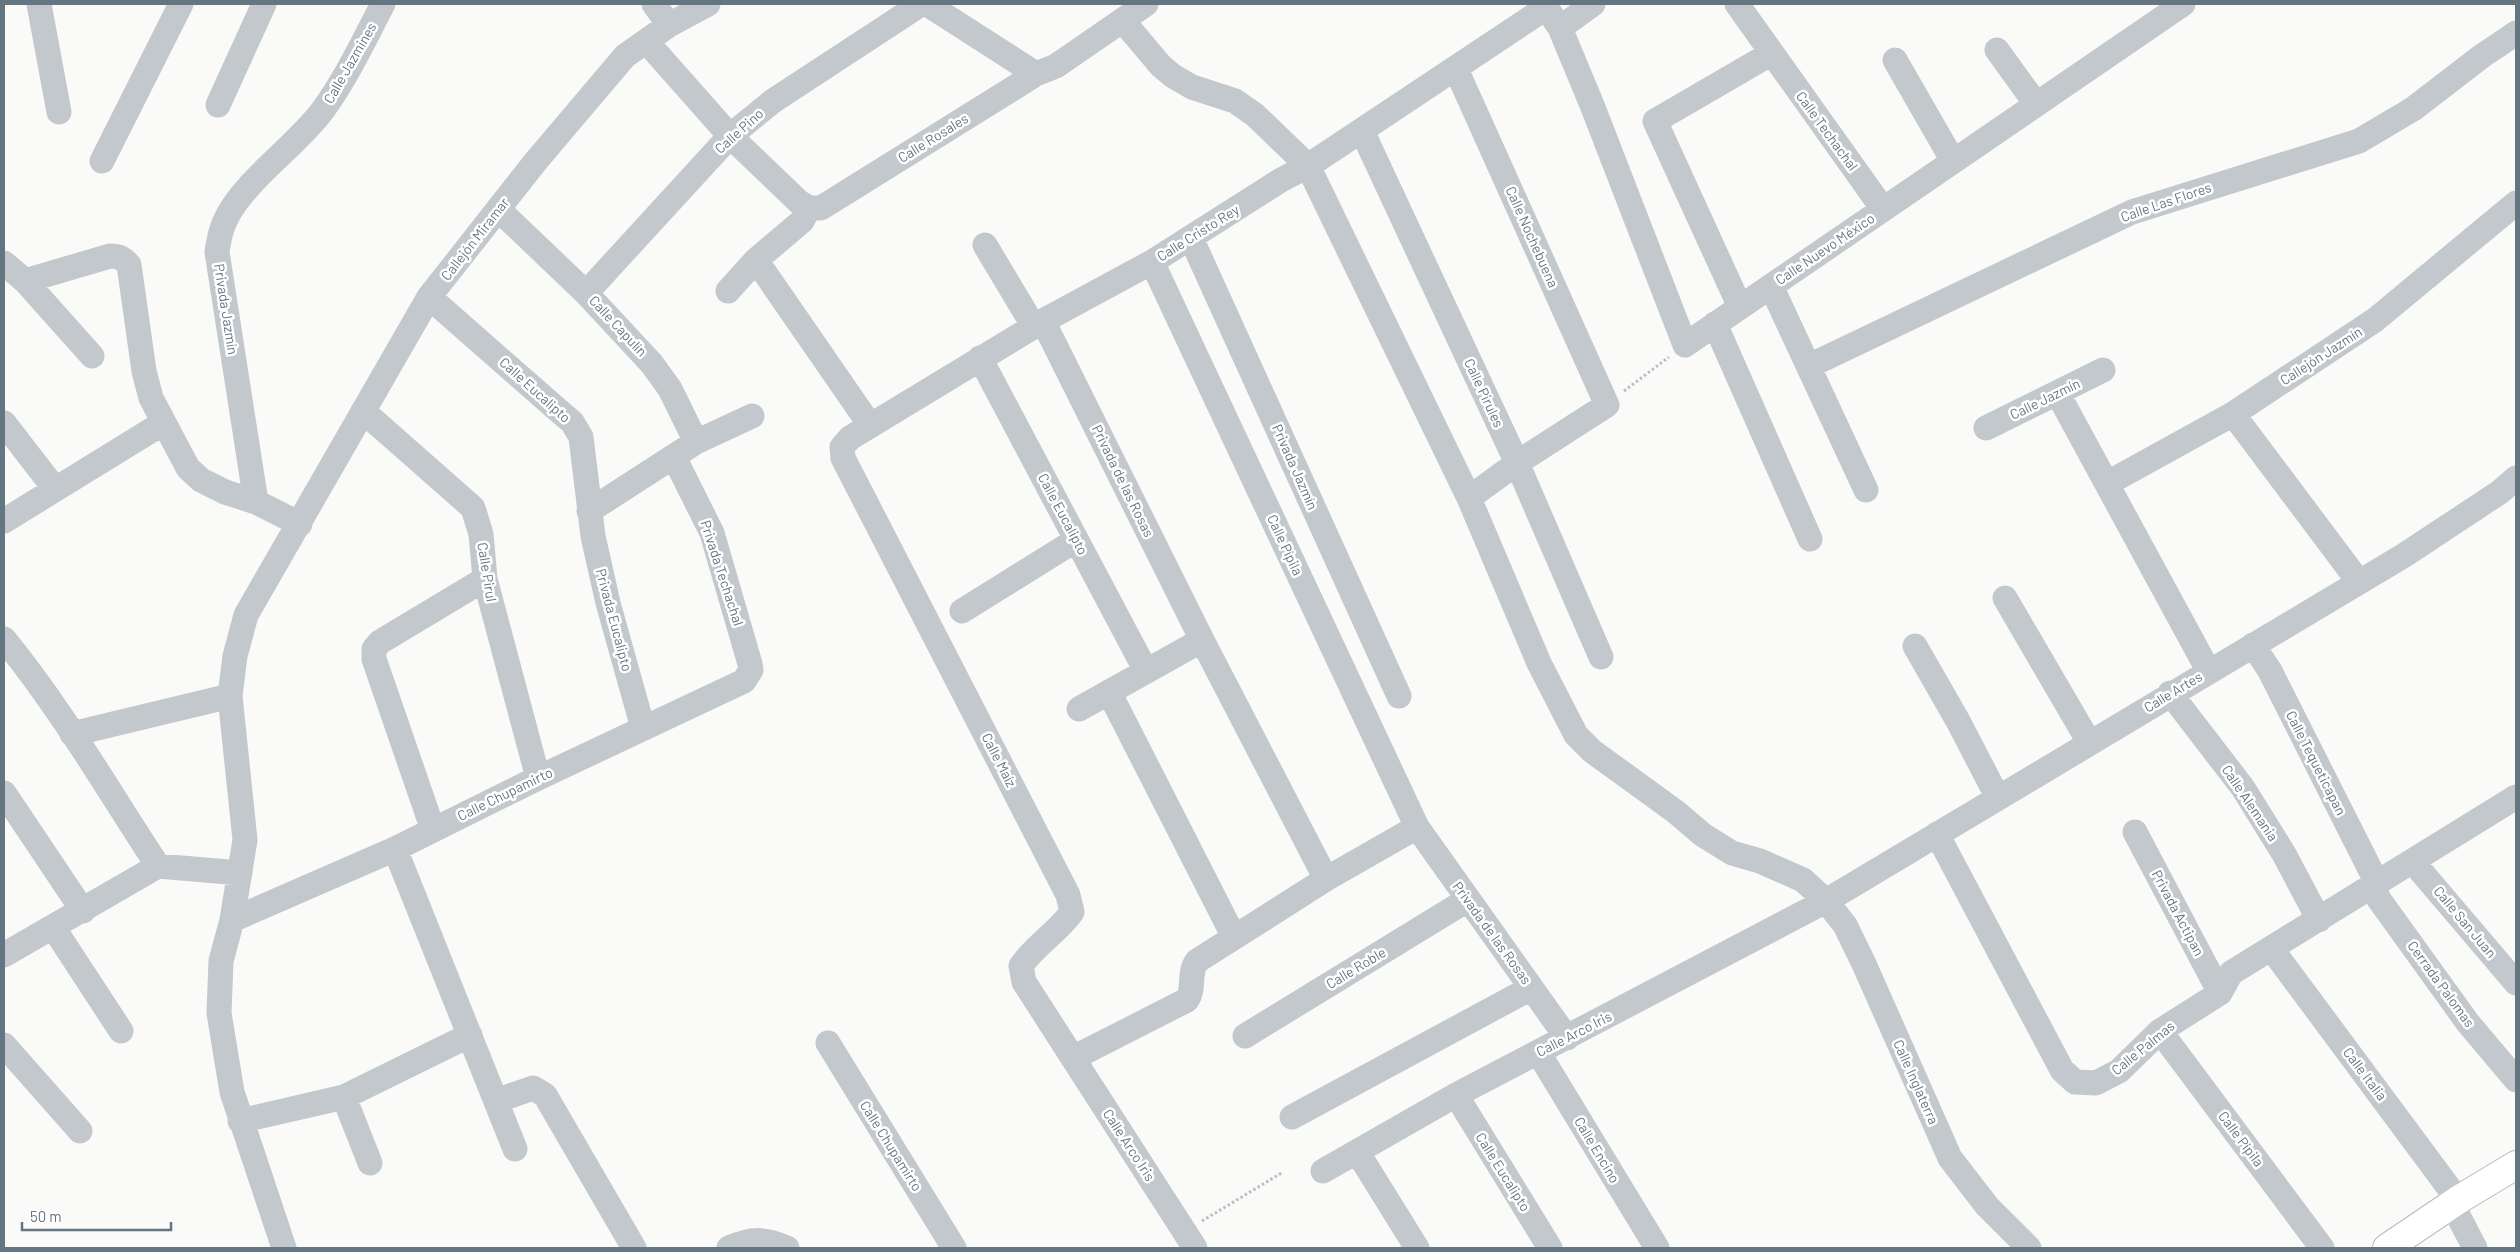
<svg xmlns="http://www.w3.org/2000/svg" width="2520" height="1252" viewBox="0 0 2520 1252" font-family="Barlow,sans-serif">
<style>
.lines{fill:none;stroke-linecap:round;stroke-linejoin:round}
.major-casing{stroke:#b5babe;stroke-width:30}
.path{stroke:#bbbfc2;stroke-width:3;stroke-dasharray:2.5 2.5;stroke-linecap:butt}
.minor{stroke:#c3c8cc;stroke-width:25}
.major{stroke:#fff;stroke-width:28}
.labels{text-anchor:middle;stroke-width:5;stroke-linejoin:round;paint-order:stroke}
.street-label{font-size:14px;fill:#657683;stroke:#fff}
</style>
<rect width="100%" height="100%" fill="#fafaf8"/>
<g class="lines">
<g class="major-casing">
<path id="major" d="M2387 1248 2458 1200 2516 1165"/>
</g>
<path class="path" d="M1624 391 1669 357
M1202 1221 1283 1172"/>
<path class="minor" d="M39 4 59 112
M654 4 669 25
M927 4 1036 74
M1544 4 1560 28 1592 105 1685 345 2183 4
M1737 4 1883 209
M1123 21 1161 66 1173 76 1192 87 1235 101 1255 115 1308 166 1469 498 1539 663 1576 735 1592 751 1676 812 1703 835 1732 853 1760 861 1803 880 1826 901 1845 925 1864 964 1950 1158 1987 1206 2029 1248
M1560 28 1593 4
M646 41 730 136 799 202 809 208H821L1036 74 1056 66 1146 4
M1997 50 2036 104
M1895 60 1953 161
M1456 69 1607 405 1517 463 1469 498
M218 105 264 4
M1362 131 1517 463 1601 657
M102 161 181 4
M498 209 586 293 652 364 670 389 696 442 589 511
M1191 238 1399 696
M985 245 1034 327
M756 260 870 425
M1152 262 1417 827 1567 1038
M4 263 25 281 92 356
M25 281 110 256C119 256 123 258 129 265L144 371 151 398 188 468 201 480 225 492 256 502 300 524
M1771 286 1866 490
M728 291 756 260 802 221 809 208
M586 293 730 136 773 101 921 4
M429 297 559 411 572 422 581 437 593 536 608 603 643 728
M1740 307 1655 121 1772 53
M1043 321 1202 640 1326 879
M1715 324 1810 539
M980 358 1146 671
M1809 366 2132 212 2359 141 2413 109 2482 56 2516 33
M2058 394 2208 670
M363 411 473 508 481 534 485 579 538 778
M2233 414 2359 582
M4 423 55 489
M1986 428 2103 370
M696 442 752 416
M2108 483 2233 414 2375 320 2516 203
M256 502 217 252C219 239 221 227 228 215 248 178 296 146 323 110 347 77 364 40 383 4
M4 521 163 423
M2005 598 2089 742
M962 611 1076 540
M4 639C62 710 108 790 158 866
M2253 645 2270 671 2377 883 2376 890 2378 898 2468 1023 2516 1080
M1915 646 1958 721 1998 798
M1109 692 1234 937
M2170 693 2243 788 2284 854 2319 920
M1079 709 1202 640
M72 734 230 696
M4 793 83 911
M433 830 374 659V649L380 642 485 579
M2135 832 2220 993
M1937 834 2062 1070 2075 1082 2096 1083 2119 1071 2160 1031 2220 993 2231 973 2516 797
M395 849 515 1149
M2413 862 2516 983
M232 920 395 849 538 778 744 681 751 670 750 664 712 533 674 457
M53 927 121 1031
M2271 948 2458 1200
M4 955 158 866 240 873
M2160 1031 2322 1248
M1245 1036 1467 900
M828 1043 954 1248
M4 1045 80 1131
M1538 1052 1657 1248
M1073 1058 1187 1000C1195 989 1188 973 1197 961L1326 879 1417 827
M1456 1095 1550 1248
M344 1097 370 1163
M496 1101 533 1088 545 1095 634 1248
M1292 1117 1531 988
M240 1121 344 1097 470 1035
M1358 1153 1417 1248
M1323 1171 1456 1095 1826 901 2403 556 2500 492 2516 478
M2452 1204 2475 1248
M284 1248 232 1092 219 1013 221 961 232 920 245 840 230 696 235 656 246 615 429 297 536 161 625 56 669 25 708 4
M729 1248C752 1238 763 1238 787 1248
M1195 1248 1024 982 1021 966C1035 945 1057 933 1072 912L1068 895 843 458 842 447 850 438 1043 321 1152 262 1281 180 1308 166 1547 7"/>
<use href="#major" class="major"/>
</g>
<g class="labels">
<g class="street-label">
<text transform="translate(350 63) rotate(-60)" y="5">Calle Jazmines</text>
<text transform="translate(739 131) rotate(-42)" y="5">Calle Pino</text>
<text transform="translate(1827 131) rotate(54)" y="5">Calle Techachal</text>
<text transform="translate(933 138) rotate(-32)" y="5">Calle Rosales</text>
<text transform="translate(2166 202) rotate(-19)" y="5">Calle Las Flores</text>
<text transform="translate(1198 233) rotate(-32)" y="5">Calle Cristo Rey</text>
<text transform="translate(1532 237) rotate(66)" y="5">Calle Nochebuena</text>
<text transform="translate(475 239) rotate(-52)" y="5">Callejón Miramar</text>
<text transform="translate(1825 249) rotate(-34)" y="5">Calle Nuevo México</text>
<text transform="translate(226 309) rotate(81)" y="5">Privada Jazmín</text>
<text transform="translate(618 326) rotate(47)" y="5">Calle Capulín</text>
<text transform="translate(2321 356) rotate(-33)" y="5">Callejón Jazmín</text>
<text transform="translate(535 390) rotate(42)" y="5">Calle Eucalipto</text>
<text transform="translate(1484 393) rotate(65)" y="5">Calle Pirules</text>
<text transform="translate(2045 399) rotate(-26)" y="5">Calle Jazmín</text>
<text transform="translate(1295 467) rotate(66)" y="5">Privada Jazmín</text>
<text transform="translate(1123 481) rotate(64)" y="5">Privada de las Rosas</text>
<text transform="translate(1063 514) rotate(62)" y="5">Calle Eucalipto</text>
<text transform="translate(1285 545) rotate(65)" y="5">Calle Pípila</text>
<text transform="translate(487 572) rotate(81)" y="5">Calle Pirul</text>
<text transform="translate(722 573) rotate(72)" y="5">Privada Techachal</text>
<text transform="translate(614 620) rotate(75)" y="5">Privada Eucalipto</text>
<text transform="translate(2173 692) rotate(-31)" y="5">Calle Artes</text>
<text transform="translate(999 760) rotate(63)" y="5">Calle Maíz</text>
<text transform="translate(2316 763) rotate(63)" y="5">Calle Tequeticapan</text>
<text transform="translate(505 794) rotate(-26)" y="5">Calle Chupamirto</text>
<text transform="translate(2250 803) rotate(56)" y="5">Calle Alemania</text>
<text transform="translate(2178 913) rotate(62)" y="5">Privada Actipan</text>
<text transform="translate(2465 922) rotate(50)" y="5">Calle San Juan</text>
<text transform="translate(1492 933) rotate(54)" y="5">Privada de las Rosas</text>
<text transform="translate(1356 968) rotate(-31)" y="5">Calle Roble</text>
<text transform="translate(2441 984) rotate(54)" y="5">Cerrada Palomas</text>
<text transform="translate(1574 1034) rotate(-27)" y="5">Calle Arco Iris</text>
<text transform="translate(2143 1048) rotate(-39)" y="5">Calle Palmas</text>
<text transform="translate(2365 1074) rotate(53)" y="5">Calle Italia</text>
<text transform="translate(1916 1082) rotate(66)" y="5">Calle Inglaterra</text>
<text transform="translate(2241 1139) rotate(53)" y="5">Calle Pípila</text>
<text transform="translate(1129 1145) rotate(57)" y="5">Calle Arco Iris</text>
<text transform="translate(891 1146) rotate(58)" y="5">Calle Chupamirto</text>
<text transform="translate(1597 1150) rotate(59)" y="5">Calle Encino</text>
<text transform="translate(1503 1172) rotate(58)" y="5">Calle Eucalipto</text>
</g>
</g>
<rect width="2520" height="1252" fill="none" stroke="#657683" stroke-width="10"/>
<path d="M22 1222v8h149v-8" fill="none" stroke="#657683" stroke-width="2.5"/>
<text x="30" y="1222" font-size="15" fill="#657683" stroke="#ffffff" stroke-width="4" paint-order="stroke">50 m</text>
</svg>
